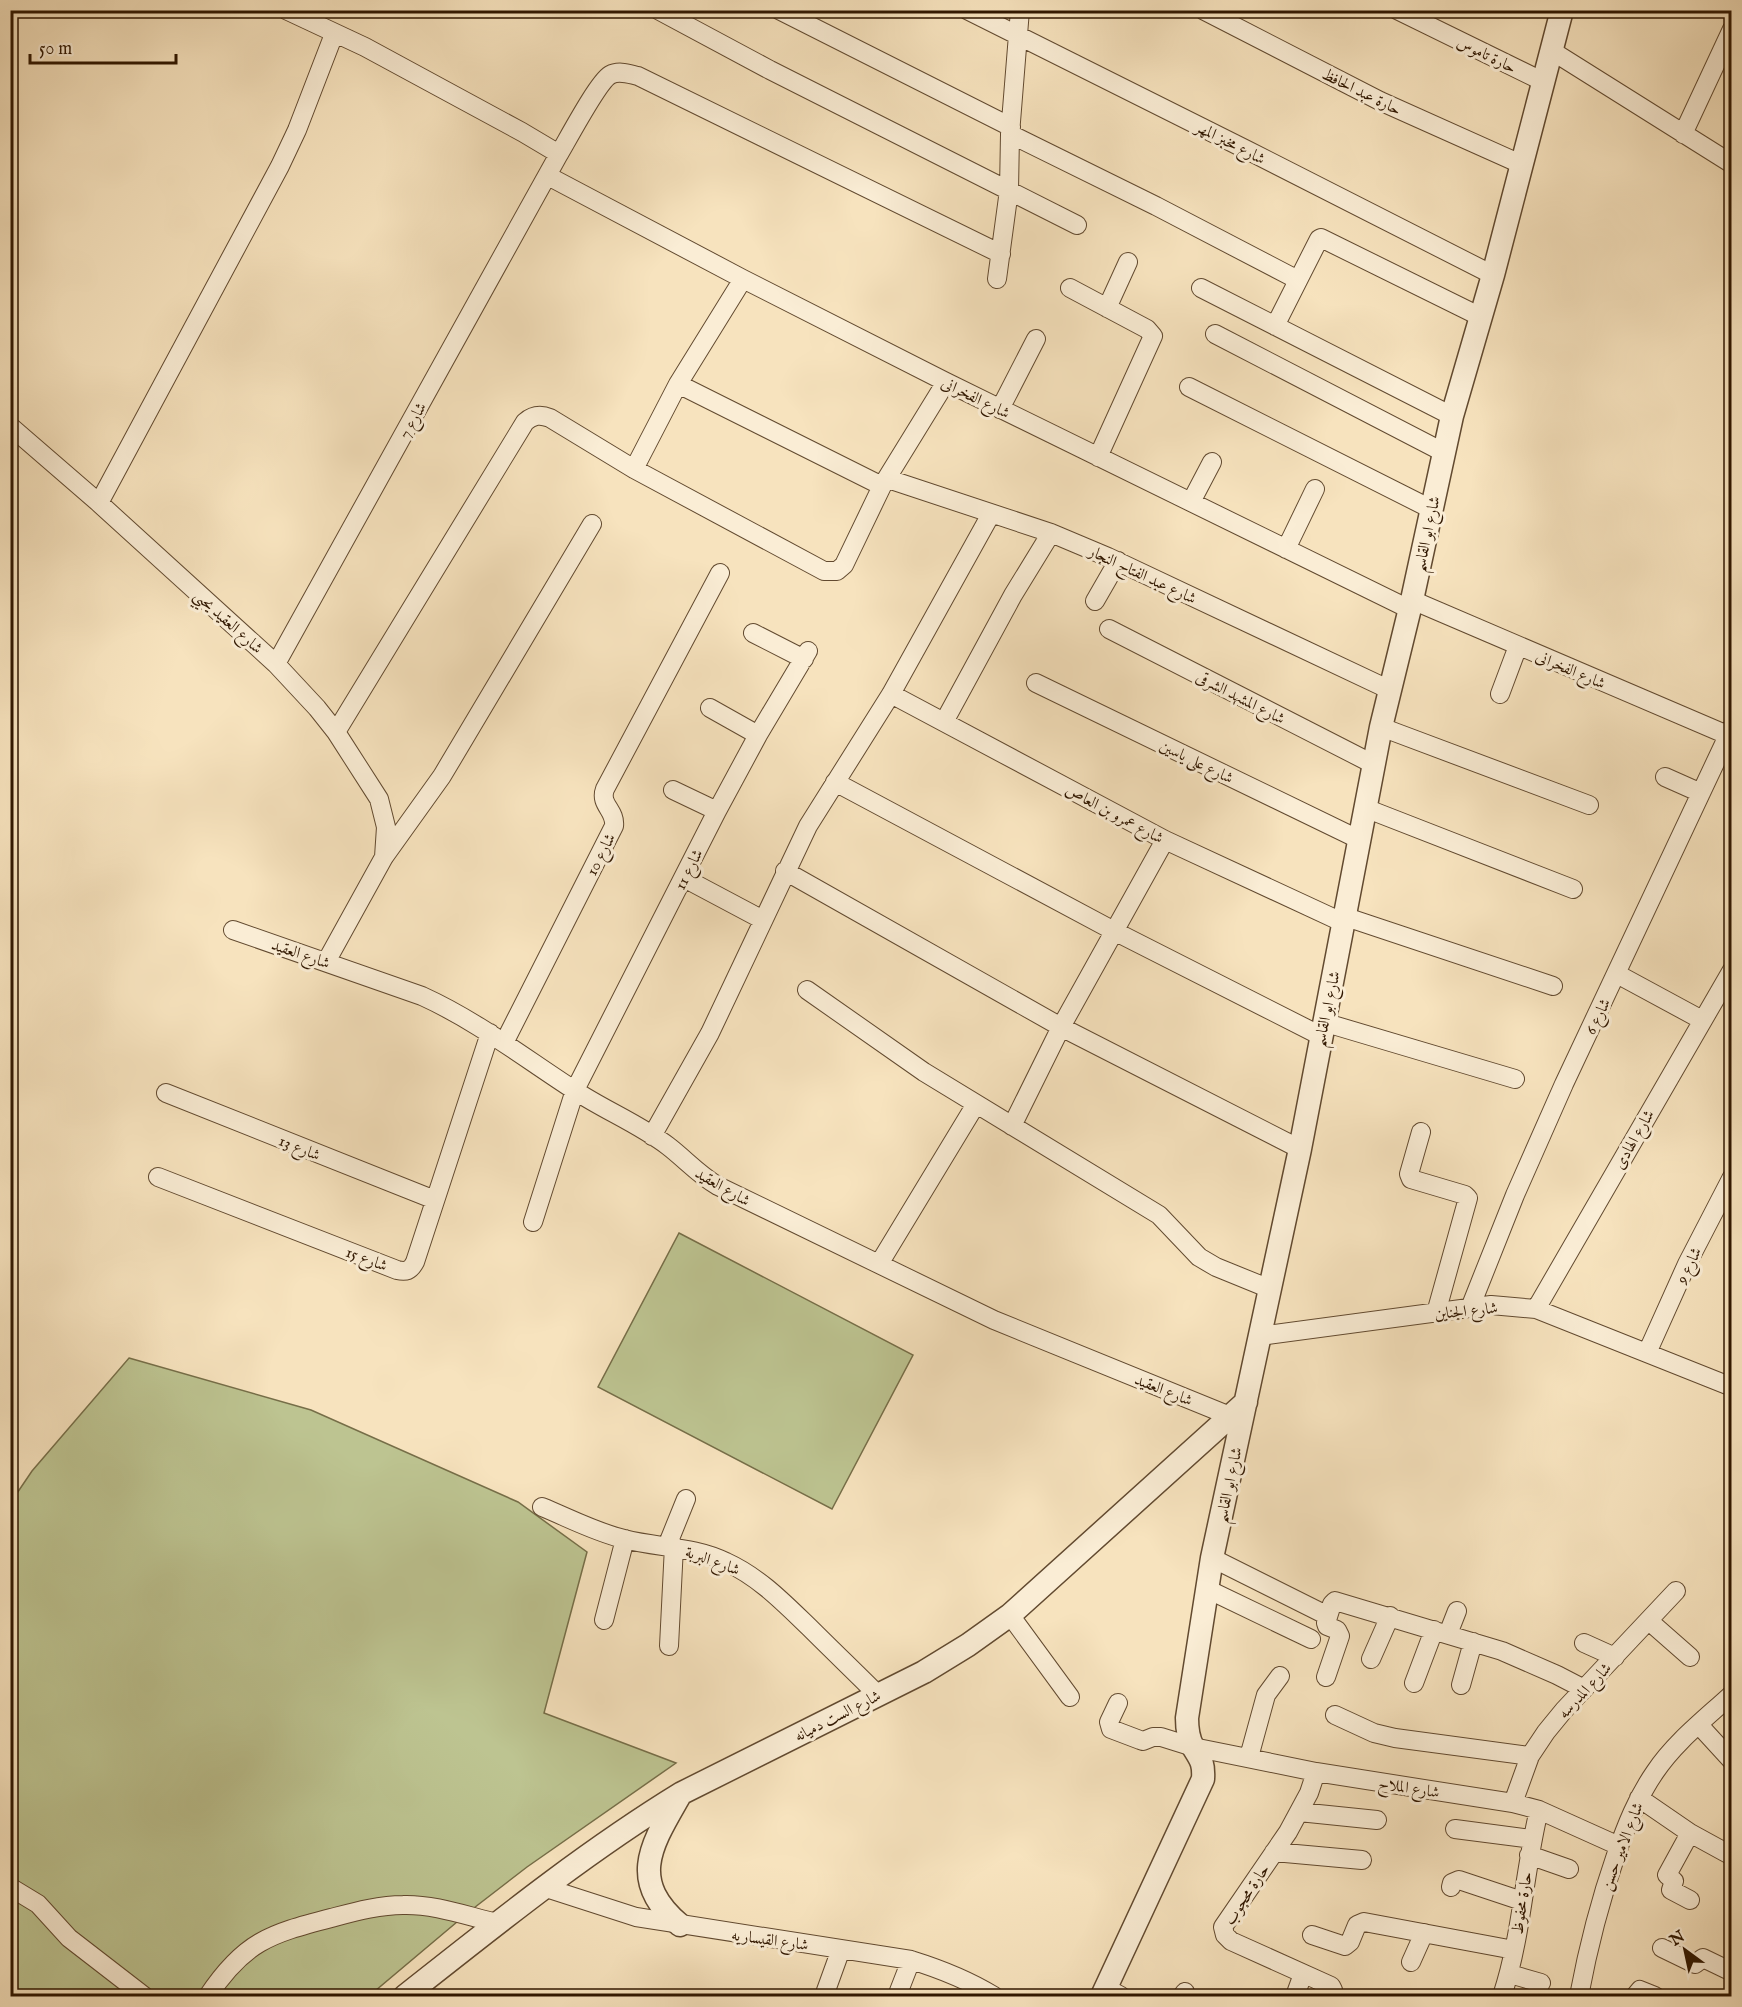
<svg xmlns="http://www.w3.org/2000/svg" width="1742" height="2007" viewBox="0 0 1742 2007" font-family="'IM FELL English',Amiri,serif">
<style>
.green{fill:#bdc491;stroke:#766e48;stroke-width:1.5}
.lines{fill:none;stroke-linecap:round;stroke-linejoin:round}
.minor-casing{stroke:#624a30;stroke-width:20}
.tertiary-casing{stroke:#624a30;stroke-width:25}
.minor{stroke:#faedd5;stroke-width:18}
.tertiary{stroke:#faedd5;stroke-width:22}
.labels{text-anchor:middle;stroke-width:6;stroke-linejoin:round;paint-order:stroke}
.street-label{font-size:16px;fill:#301700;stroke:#faedd5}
</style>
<rect width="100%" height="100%" fill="#f7e3be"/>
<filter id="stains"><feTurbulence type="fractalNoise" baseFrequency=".00333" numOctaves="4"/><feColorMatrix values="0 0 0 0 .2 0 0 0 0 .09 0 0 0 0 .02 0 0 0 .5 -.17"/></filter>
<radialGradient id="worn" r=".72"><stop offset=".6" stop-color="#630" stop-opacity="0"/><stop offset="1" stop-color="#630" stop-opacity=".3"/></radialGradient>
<path class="green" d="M679 1233 913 1355 832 1509 598 1387Z
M129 1358 311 1410 518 1502 587 1552 544 1713 676 1763 527 1867 470 1911 369 1996H11V1502L32 1471Z"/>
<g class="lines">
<g class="minor-casing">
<path id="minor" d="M286 10 365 47 522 132 559 154
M658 10 770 70 1077 225
M779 10 1011 127
M967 10 1247 150 1493 275
M1203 10 1380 101 1523 165
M1397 10 1544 82
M1552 51 1732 164
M1010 134 1156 206 1298 280
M1683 134 1732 29
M548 176 743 279 946 382 1409 609
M997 279 1009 190 1010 134 1020 10
M1070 288 1147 329 1153 336 1098 457
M1201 288 1452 416
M1107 308 1128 262
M1275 326 1319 239 1321 238 1481 317
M1215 334 1443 452
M678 384 882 486
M1189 387 1431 509
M1000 409 1036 339
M10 426 99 503 276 664 317 708 336 732 379 799 386 827 384 857
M634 469 678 384 743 279
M888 479 1051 533 1108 557 1390 690
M1191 502 1212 462
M99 503 280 166 297 130 334 34
M1286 549 1315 489
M1412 600 1732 737
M1095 601 1118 561
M1109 629 1373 764
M753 633 804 659
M276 664 559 154C568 139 598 82 610 75 619 70 629 74 638 76L1001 254
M1036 683 1358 839
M891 694 1165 840 1344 923
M1500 694 1518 646
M710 708 758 735
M944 722 1013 595 1051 533
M1381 727 1589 805
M336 732 525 422C533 415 540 414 550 418L634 469 824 571H837L844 565 882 486 946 382
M1665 777 1701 793
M835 782 1114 931 1321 1036
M673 790 717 811
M1365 808 1573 889
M785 871 1061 1027 1300 1149
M684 878 763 920
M1346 917 1553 986
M233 930 422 996C477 1021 523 1057 574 1090 604 1110 639 1124 668 1146 685 1159 699 1175 718 1186L994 1320 1230 1416
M326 962 384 857 442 776 592 524
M1617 974 1702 1020
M807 990 924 1072 1159 1215 1199 1257 1216 1267 1270 1289
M1323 1022 1515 1079
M505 1041 614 826C616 810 599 805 605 789L720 573
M166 1093 435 1200
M1012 1126 1061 1027 1165 840
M1421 1132 1409 1174 1411 1179 1465 1195 1468 1198 1436 1313
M652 1136 710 1033 808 826 891 694 991 514
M158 1177 397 1270C406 1272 410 1271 415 1262L490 1033
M533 1222 575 1090 717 811 758 735 808 651
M879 1264 976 1104
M1470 1308 1515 1195 1564 1084 1732 727
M1536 1309 1732 970
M1260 1336 1491 1305 1536 1309 1732 1387
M1647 1353 1687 1264 1732 1177
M542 1507C569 1518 595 1532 624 1539 658 1548 694 1546 726 1562 759 1577 783 1602 809 1627 832 1650 855 1672 878 1695
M667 1546 686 1499
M1212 1558 1328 1616
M1207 1589 1311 1639
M1010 1615 1070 1697
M604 1620 625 1539
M1649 1621 1690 1657
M1448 1634 1457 1611
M1584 1643 1615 1657
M669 1646 674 1546
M1371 1659 1390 1616
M1326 1677 1340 1636 1337 1630 1327 1626 1326 1623 1332 1604 1335 1601 1502 1651 1557 1675 1584 1689
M1414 1683 1434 1630
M1461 1685 1473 1642
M1118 1703 1109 1722 1111 1729 1140 1740 1143 1741 1153 1737H1161L1193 1747 1316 1772 1513 1803 1539 1810 1619 1846
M1335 1715 1374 1733 1395 1738 1530 1756
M1699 1725 1732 1761
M1249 1757 1266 1695 1280 1676
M1316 1772 1309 1793 1288 1832 1223 1927 1225 1935 1231 1941 1331 1986 1333 1990 1331 1996
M1639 1798 1690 1833 1732 1856
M1513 1803 1530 1756 1546 1732 1564 1710 1676 1591
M1299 1812 1377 1820
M1455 1829 1532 1839
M1274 1852 1362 1860
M1529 1855 1569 1869
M10 1887 38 1904 69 1938 144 1996
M543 1887 636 1917 911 1960C940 1969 968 1980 994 1996
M1451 1887 1452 1883 1459 1880 1522 1901
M1690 1900 1671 1890 1674 1881 1667 1875 1690 1833
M1312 1935 1345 1946 1350 1942 1357 1925 1364 1922 1514 1950
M1662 1948 1695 1964 1703 1958 1732 1972
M1411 1962 1424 1933
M1510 1974 1541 1983
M1106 1988 1121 1996
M208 1996C244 1942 269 1934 331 1918 354 1912 379 1905 403 1905 434 1904 467 1916 497 1923
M824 1996 841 1949
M897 1996 911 1960
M1182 1996 1185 1992
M1295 1996 1303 1974
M1502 1996C1522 1936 1524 1871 1539 1810
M1579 1996C1588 1948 1600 1901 1616 1855 1626 1826 1637 1798 1655 1772 1675 1742 1705 1719 1732 1694
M1635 1996 1640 1990 1655 1996"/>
</g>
<g class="tertiary-casing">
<path id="tertiary" d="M680 1925C627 1880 652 1844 680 1795
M405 1996C495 1925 584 1853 682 1793L924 1672 968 1645 1010 1615 1246 1402
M1102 1996 1203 1779C1204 1763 1201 1760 1193 1747 1188 1738 1187 1728 1187 1718L1212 1558 1300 1149 1381 727 1412 600 1452 416 1493 275 1562 10"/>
</g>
<use href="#minor" class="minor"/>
<use href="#tertiary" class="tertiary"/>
</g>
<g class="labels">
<g class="street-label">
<text transform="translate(1487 54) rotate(26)" y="6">حارة تاموس</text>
<text transform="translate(1362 91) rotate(26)" y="6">حارة عبد الحافظ</text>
<text transform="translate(1231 142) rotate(27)" y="6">شارع مخبز المهر</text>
<text transform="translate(976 397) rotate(26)" y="6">شارع الفخرانى</text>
<text transform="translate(412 420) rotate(-61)" y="6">شارع 7</text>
<text transform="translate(1426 534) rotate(-78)" y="6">شارع ابو القاسم</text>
<text transform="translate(1143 574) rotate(25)" y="6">شارع عبد الفتاح النجار</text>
<text transform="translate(229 621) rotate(42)" y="6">شارع العقيد يحيي</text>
<text transform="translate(1571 669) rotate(23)" y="6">شارع الفخرانى</text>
<text transform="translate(1241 697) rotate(27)" y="6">شارع المشهد الشرقى</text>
<text transform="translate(1197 761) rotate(26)" y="6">شارع على ياسين</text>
<text transform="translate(1115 813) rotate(28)" y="6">شارع عمرو بن العاص</text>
<text transform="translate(600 854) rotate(-63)" y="6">شارع 10</text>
<text transform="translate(688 869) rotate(-63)" y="6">شارع 11</text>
<text transform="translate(301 953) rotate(19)" y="6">شارع العقيد</text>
<text transform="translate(1326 1009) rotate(-78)" y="6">شارع ابو القاسم</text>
<text transform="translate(1597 1016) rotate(-64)" y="6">شارع 6</text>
<text transform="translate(1633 1139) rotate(-60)" y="6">شارع الهادى</text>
<text transform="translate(300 1147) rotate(22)" y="6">شارع 13</text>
<text transform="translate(723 1186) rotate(30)" y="6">شارع العقيد</text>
<text transform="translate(367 1258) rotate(21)" y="6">شارع 15</text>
<text transform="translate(1688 1265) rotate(-64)" y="6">شارع 9</text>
<text transform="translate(1466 1310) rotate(-6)" y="6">شارع الجناين</text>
<text transform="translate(1164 1389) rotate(22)" y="6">شارع العقيد</text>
<text transform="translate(1228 1485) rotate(-78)" y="6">شارع ابو القاسم</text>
<text transform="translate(713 1560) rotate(20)" y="6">شارع البربة</text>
<text transform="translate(1584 1690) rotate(-47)" y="6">شارع المدرسه</text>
<text transform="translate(837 1715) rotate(-27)" y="6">شارع الست دميانه</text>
<text transform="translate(1409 1787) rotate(9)" y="6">شارع الملاح</text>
<text transform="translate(1621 1846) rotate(-69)" y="6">شارع الامير حسن</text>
<text transform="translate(1246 1894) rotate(-57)" y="6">حارة محجوب</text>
<text transform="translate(1521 1903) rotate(-81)" y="6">حارة محفوظ</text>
<text transform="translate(770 1939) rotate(8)" y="6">شارع القيساريه</text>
</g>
</g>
<rect width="1742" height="2007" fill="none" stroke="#f7e3be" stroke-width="36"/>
<rect x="12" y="12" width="1718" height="1983" fill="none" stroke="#301700" stroke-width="3"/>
<rect x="18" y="18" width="1706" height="1971" fill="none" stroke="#301700" stroke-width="1.5"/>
<g transform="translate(1685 1950) rotate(327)" stroke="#faedd5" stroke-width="4.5" paint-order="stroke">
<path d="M0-4.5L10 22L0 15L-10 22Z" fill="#301700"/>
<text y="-9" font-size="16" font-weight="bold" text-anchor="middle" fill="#301700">N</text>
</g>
<path d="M30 54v9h146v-9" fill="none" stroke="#301700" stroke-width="3"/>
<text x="39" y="54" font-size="18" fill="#301700" stroke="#faedd5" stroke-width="4.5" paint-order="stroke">50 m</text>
<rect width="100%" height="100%" filter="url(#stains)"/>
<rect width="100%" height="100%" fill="url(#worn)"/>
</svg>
